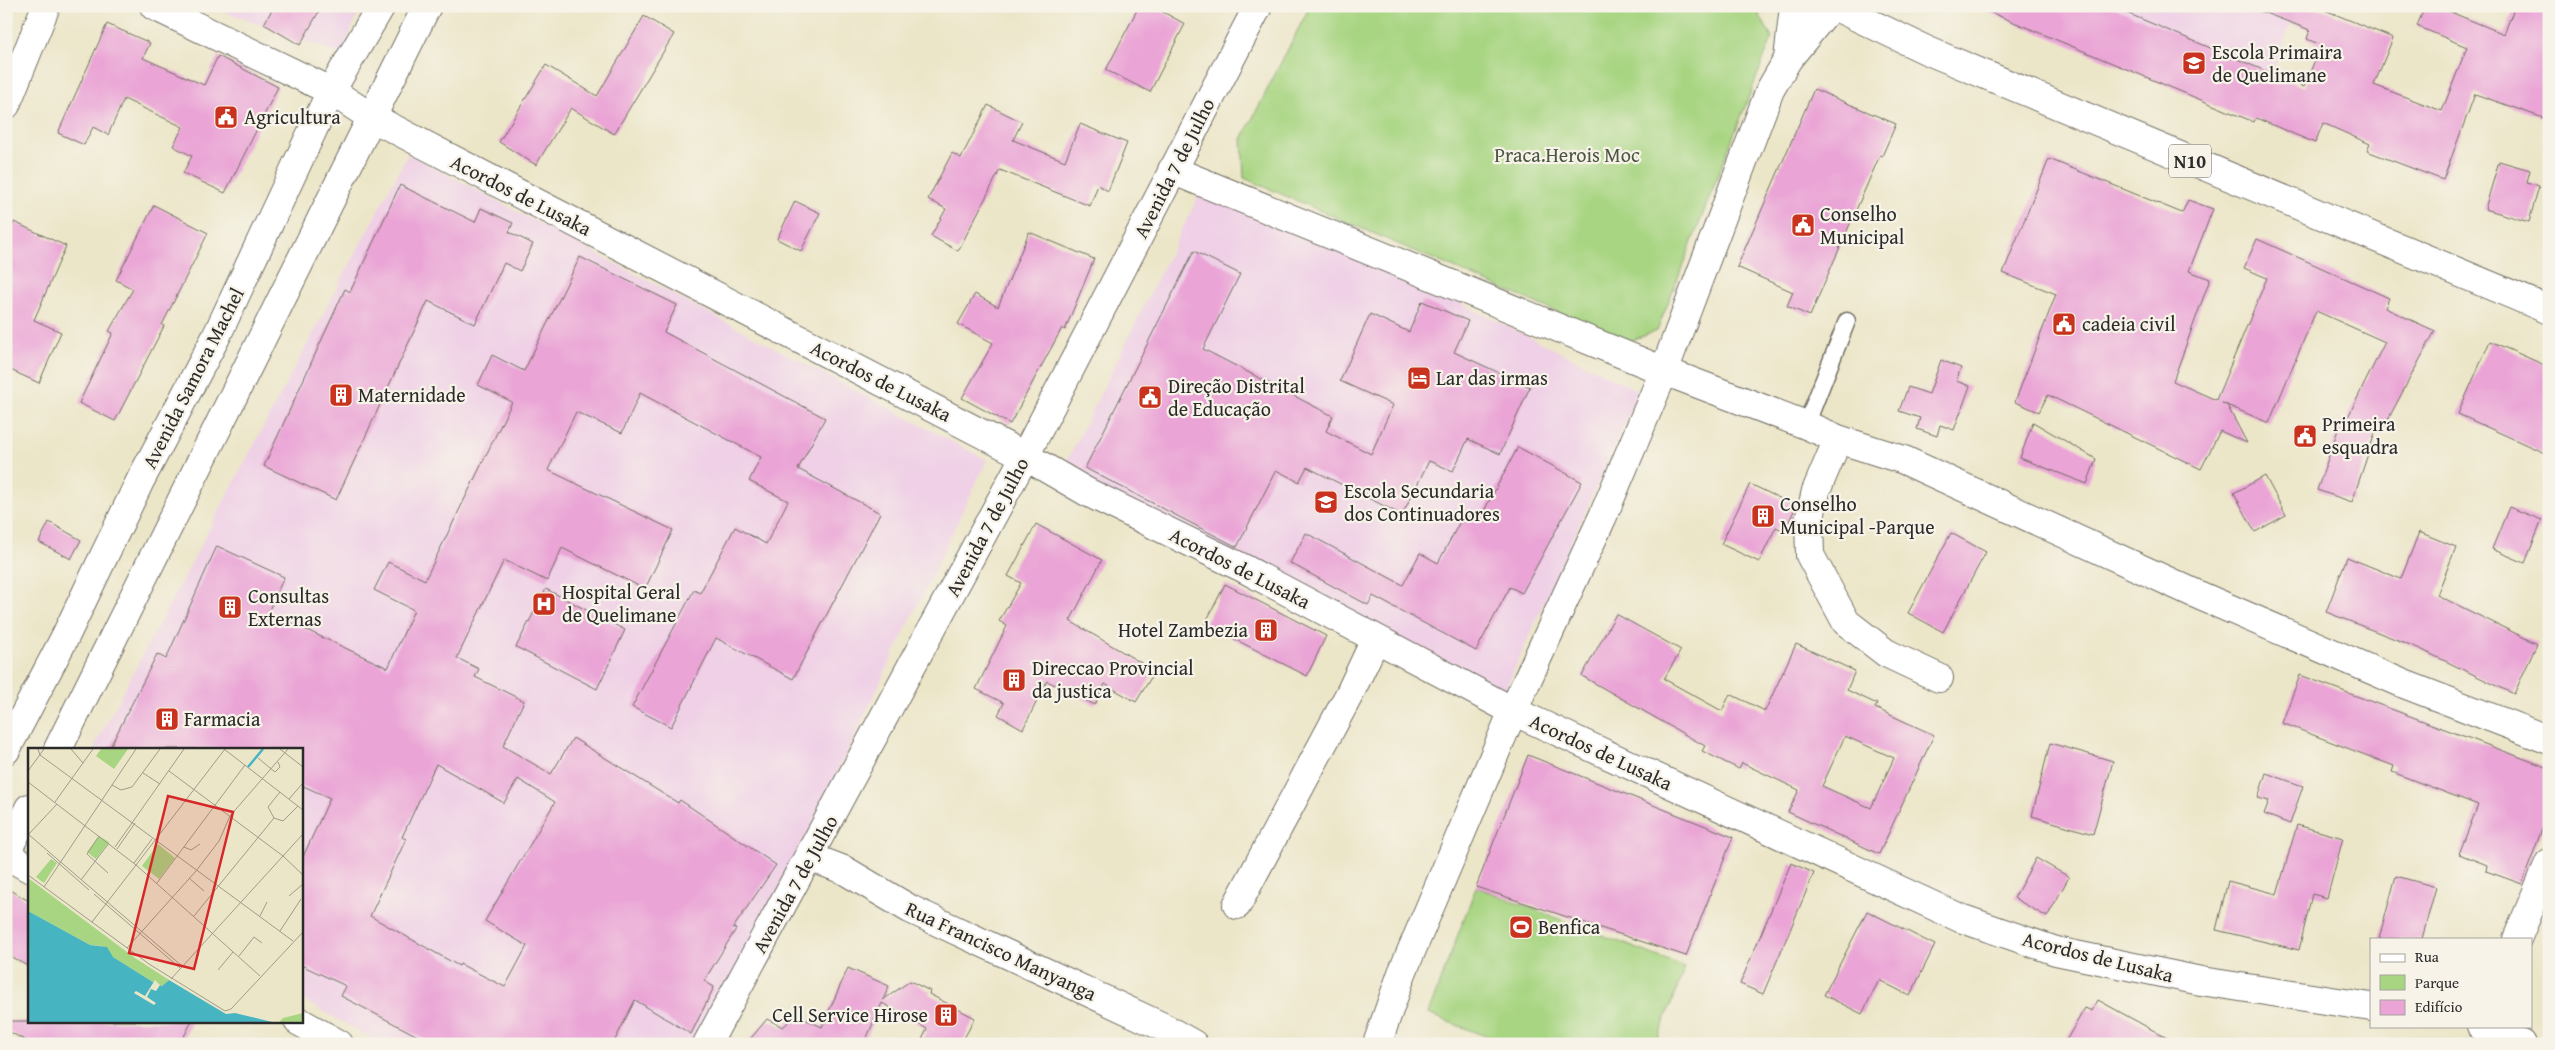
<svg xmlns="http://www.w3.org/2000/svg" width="2555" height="1050" viewBox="0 0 2555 1050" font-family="'Gentium Book Plus',serif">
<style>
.built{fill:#efd0e6}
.green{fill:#a8d582;stroke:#6a8056}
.building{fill:#eaa4d6;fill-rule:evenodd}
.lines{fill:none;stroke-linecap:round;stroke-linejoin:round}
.service-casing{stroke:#6f6c62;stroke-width:19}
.minor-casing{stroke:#6f6c62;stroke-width:30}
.tertiary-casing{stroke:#6f6c62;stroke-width:30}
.primary-casing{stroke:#6f6c62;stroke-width:30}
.service{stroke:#fff;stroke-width:16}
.minor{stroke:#fff;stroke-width:28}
.tertiary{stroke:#fff;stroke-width:28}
.primary{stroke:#fff;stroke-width:28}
.labels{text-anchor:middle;stroke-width:4.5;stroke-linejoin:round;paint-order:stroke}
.shield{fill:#f7f3e8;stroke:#686764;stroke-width:1}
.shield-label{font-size:19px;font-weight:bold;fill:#2b2b2b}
.poi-label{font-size:20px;fill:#2b2b2b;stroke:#f7f3e8;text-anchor:start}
.park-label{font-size:20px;fill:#4a5641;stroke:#f7f3e8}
.street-label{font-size:20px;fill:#2b2b2b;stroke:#f7f3e8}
.inset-river{fill:none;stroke:#47b5c1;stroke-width:2.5}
.inset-road{fill:none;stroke:#9f9b8a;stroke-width:1}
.view{fill:#d62828;fill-opacity:0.15;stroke:#d62828;stroke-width:2.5}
.inset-edge{fill:none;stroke:#2b2b2b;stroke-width:2.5}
</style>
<rect width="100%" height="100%" fill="#f7f3e8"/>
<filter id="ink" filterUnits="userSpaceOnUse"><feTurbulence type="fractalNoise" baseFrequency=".02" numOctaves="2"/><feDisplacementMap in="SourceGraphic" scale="10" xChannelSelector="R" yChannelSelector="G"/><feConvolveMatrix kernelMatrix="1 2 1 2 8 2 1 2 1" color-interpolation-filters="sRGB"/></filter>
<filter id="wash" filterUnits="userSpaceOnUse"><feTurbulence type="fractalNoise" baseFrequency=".0096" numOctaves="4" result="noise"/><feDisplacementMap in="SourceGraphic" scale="20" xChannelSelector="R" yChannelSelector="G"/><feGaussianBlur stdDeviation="1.12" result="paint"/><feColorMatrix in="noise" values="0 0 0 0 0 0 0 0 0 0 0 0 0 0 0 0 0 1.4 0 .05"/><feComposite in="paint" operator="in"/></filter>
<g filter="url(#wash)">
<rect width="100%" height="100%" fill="#ece6c9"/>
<path class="built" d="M209 6H361L348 38 368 64Z
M1972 6H2298L2253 120Z
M408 154 987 460 707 1044H382L301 999V749H93Z
M1202 189 1428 287 1639 391 1501 699 1061 473Z"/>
<path class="green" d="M1310 6H1743L1759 14 1772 38 1657 331 1627 342 1244 178 1242 139Z
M1476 887 1685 967 1656 1044H1506L1428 1014Z"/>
<g id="blocks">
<path class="building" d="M274 6H322L300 45 264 24Z
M1139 6H1152L1185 24 1150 92 1106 70Z
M1975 6H2110L2304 87 2321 45 2307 39 2310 30 2252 8 2315 6 2393 38 2374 85 2442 111 2467 47 2417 26 2425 6H2436L2504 34 2515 6H2549V120L2475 94 2443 180 2367 151 2370 144 2323 123 2315 143 2256 118 2254 122Z
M644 16 674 34 614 134 571 108 536 165 499 142 546 65 597 96Z
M107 24 150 43 143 58 204 85 218 56 278 87 225 193 183 173 192 156 173 146 183 127 124 99 108 135 93 127 84 145 58 133Z
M1814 89 1896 124 1882 156 1880 155 1810 316 1787 306 1793 292 1737 267Z
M988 105 1022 122 1013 140 1065 161 1080 124 1127 143 1108 191 1098 185 1090 206 1000 170 958 251 931 236 946 209 928 199 952 153 961 158Z
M2049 159 2182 213 2188 200 2213 209 2189 271 2210 279 2173 381 2216 400 2267 278 2244 268 2257 239 2389 298 2385 308 2435 331 2384 427 2378 424 2352 502 2317 490 2341 421 2345 423 2385 342 2316 311 2269 423 2222 403 2227 405 2247 443 2220 431 2201 469 2048 395 2039 412 2015 402 2056 294 2003 273Z
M2499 161 2530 170 2527 182 2539 186 2529 222 2485 209Z
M400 185 475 222 481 208 513 223 509 232 533 244 520 271 504 263 475 324 428 301 336 500 264 466 345 289 350 292Z
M795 201 820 213 801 251 777 239Z
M154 205 208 233 162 325 164 326 115 421 79 403 113 333 109 331 133 289 116 280Z
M14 222 66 246 34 320 61 332 39 383 6 368V240Z
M1029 232 1094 259 1065 330 1062 328 1010 424 962 398 993 343 958 324 975 294 998 307Z
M1194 251 1240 274 1203 349 1333 416 1326 431 1371 454 1393 405 1340 381 1370 314 1409 332 1422 301 1468 321 1454 352 1530 387 1500 454 1468 439 1453 471 1429 461 1402 515 1307 467 1299 482 1276 470 1237 547 1085 468Z
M580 257 677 305 664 332 825 418 798 469 880 513 793 679 716 638 671 727 632 707 694 590 700 593 735 527 766 544 788 501 749 481 761 457 640 393 622 433 576 412 548 470 673 530 645 589 562 548 547 581 504 560 457 658 479 669 475 677 524 701 503 746 551 774 573 738 678 803 680 800 776 865 733 928 736 929 704 981 714 987 691 1034 635 1000 613 1044H433L341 996 346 986 301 965V861L330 798 301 785V749H109L157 654 166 659 217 546 284 577 268 612 388 668 414 610 374 590 388 562 425 580 512 402 478 385 492 355 524 371ZM436 764 504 803 518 779 555 802 485 921 527 946 505 987 460 964 459 966 370 916 406 839 402 837Z
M2490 341 2549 367V455L2458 414Z
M1941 360 1961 368 1956 381 1970 386 1954 430 1940 425 1937 436 1917 429 1920 418 1899 411 1908 387 1929 394Z
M2033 422 2096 459 2087 484 2020 458Z
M1518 447 1582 482 1522 593 1510 587 1476 651 1373 596 1368 605 1290 563 1306 533 1403 585 1420 553 1438 563 1464 514 1478 522Z
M2265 476 2286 515 2255 532 2234 493Z
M1750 484 1796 506 1785 531 1776 527 1759 562 1721 544Z
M2509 507 2542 520 2525 563 2492 549Z
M49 522 81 540 71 559 39 542Z
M1036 524 1102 560 1070 621 1155 671 1136 702 1105 684 1095 705 1047 681 1023 729 998 715 1004 703 976 689 1007 626 999 621 1021 583 1008 576Z
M2419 532 2456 547 2437 595 2537 644 2514 694 2418 648 2326 612 2347 557 2401 579Z
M1951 533 1986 552 1943 632 1908 613Z
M1225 584 1326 636 1307 676 1205 624Z
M546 589 625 630 597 689 516 647Z
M1616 614 1681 650 1664 679 1722 711 1730 694 1765 711 1796 644 1855 671 1847 690 1877 704 1875 708 1934 735 1879 854 1788 812 1799 790 1742 763 1739 769 1702 751 1705 746 1582 676ZM1845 736 1894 758 1871 808 1822 786Z
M2300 675 2549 768V810L2522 884 2486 871 2487 865 2459 854 2478 805 2392 772 2394 766 2282 723Z
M2050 743 2113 761 2093 834 2032 816Z
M1528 755 1733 837 1686 956 1476 887Z
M2266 773 2303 786 2290 824 2264 814 2269 801 2258 798Z
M2297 825 2343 838 2327 898 2312 894 2299 950 2216 930 2228 881 2277 894Z
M2036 858 2069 877 2047 917 2014 898Z
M1791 863 1814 873 1763 994 1740 984Z
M2396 876 2436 887 2422 939H2379Z
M6 888 29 901V967L6 954Z
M1867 911 1935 945 1910 996 1879 980 1862 1014 1824 995Z
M848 968 889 986 883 1000 910 981 930 991 929 994 975 1018 961 1044H920L927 1029 882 1003 864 1044H746L767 1019 783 1027 796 1015 822 1027Z
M2098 1000 2178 1044H2064L2085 1008 2092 1011Z
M6 1021H192L180 1044H32L6 1030Z"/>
</g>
</g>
<g filter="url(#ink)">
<use href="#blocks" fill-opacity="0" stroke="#6f6c62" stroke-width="1"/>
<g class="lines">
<g class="service-casing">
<path id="service" d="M1806 425 1847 321"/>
</g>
<g class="minor-casing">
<path id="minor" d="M154 6 331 91 371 117 1025 456 1087 492 1243 568 1513 711 1960 918 2056 951 2201 981 2371 1007
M1788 59 1794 6
M6 105 46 6
M1172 170 1664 371 1806 425 1838 439 1904 460 2196 594 2404 684 2549 740
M1838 439 1816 491 1809 521 1810 555 1846 622 1886 653 1939 678
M810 857 844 870 910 909 1161 1026 1193 1044
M1237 905 1350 693 1375 640
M2517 939 2549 863
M2481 1026 2522 1044
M707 1044 1025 456 1258 6
M1377 1044 1402 973 1513 711 1603 516 1664 371 1770 90 1788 59 1831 6"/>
</g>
<g class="tertiary-casing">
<path id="tertiary" d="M58 749 427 6
M6 750 65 637 140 481 216 337 331 91 381 6
M6 853 29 808
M6 855 29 868
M298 1021 339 1044"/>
</g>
<g class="primary-casing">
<path id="primary" d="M1834 6 1926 50 2549 310"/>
</g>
<use href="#service" class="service"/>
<use href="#minor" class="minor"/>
<use href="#tertiary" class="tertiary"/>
<use href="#primary" class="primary"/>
</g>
</g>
<defs>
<g id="school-square" transform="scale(1.25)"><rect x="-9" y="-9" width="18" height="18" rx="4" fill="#c8321e" stroke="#f7f3e8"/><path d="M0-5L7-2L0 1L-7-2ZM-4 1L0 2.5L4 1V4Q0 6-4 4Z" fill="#fff"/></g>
<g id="civic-square" transform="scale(1.25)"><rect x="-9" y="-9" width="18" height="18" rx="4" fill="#c8321e" stroke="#f7f3e8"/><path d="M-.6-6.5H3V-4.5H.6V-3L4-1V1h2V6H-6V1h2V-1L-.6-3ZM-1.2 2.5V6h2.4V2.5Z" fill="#fff"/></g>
<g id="hotel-square" transform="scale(1.25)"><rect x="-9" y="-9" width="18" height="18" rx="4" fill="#c8321e" stroke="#f7f3e8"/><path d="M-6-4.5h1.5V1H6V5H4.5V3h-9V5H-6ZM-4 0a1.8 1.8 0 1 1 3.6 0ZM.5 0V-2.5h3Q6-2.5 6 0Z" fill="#fff"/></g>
<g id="building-square" transform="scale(1.25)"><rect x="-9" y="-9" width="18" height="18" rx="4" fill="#c8321e" stroke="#f7f3e8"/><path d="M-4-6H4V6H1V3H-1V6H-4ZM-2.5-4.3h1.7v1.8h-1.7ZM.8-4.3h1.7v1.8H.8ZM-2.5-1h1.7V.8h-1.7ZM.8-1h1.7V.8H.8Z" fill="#fff"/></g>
<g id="hospital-square" transform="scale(1.25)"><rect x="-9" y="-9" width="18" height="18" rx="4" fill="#c8321e" stroke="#f7f3e8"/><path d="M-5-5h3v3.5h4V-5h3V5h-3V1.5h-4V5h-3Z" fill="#fff"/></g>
<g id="stadium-square" transform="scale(1.25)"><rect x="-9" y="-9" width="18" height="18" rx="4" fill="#c8321e" stroke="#f7f3e8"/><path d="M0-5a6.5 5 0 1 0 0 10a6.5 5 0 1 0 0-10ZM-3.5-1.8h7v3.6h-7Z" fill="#fff"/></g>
</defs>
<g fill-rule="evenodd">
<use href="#school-square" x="2194" y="63"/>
<use href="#civic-square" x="226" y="117"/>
<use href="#civic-square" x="1803" y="225"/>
<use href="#civic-square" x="2064" y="324"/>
<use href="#hotel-square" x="1419" y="378"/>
<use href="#building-square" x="341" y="395"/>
<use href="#civic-square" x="1150" y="397"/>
<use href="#civic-square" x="2305" y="436"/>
<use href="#school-square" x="1326" y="502"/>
<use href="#building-square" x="1763" y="516"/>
<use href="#hospital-square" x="544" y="604"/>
<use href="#building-square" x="230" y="607"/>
<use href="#building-square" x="1266" y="630"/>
<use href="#building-square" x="1014" y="680"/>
<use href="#building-square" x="167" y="719"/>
<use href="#stadium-square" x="1521" y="927"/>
<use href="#building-square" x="946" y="1015"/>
</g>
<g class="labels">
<rect class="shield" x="2169" y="144.5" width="42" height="33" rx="4"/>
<g class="shield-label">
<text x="2190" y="168">N10</text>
</g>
<g class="poi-label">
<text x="2212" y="59">Escola Primaira<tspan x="2212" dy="23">de Quelimane</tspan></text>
<text x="244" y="124">Agricultura</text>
<text x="1820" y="221">Conselho<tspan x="1820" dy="23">Municipal</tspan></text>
<text x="2082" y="331">cadeia civil</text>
<text x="1436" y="385">Lar das irmas</text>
<text x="1168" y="393">Direção Distrital<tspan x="1168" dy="23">de Educação</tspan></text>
<text x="358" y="402">Maternidade</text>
<text x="2322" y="431">Primeira<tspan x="2322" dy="23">esquadra</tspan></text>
<text x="1344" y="498">Escola Secundaria<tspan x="1344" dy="23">dos Continuadores</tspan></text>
<text x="1780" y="511">Conselho<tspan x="1780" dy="23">Municipal -Parque</tspan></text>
<text x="562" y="599">Hospital Geral<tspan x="562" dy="23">de Quelimane</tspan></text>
<text x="248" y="603">Consultas<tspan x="248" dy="23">Externas</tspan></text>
<text x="1248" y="637" text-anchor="end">Hotel Zambezia</text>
<text x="1032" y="675">Direccao Provincial<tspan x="1032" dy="23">da justica</tspan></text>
<text x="184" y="726">Farmacia</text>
<text x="1538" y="934">Benfica</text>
<text x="928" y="1022" text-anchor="end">Cell Service Hirose</text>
</g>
<g class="park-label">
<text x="1567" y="162">Praca.Herois Moc</text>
</g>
<g class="street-label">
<text transform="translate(1174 168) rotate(-63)" y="7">Avenida 7 de Julho</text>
<text transform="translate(521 195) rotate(27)" y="7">Acordos de Lusaka</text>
<text transform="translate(193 378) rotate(-63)" y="7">Avenida Samora Machel</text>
<text transform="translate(881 381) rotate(27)" y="7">Acordos de Lusaka</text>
<text transform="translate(987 527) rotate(-62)" y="7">Avenida 7 de Julho</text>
<text transform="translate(1240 568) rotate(27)" y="7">Acordos de Lusaka</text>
<text transform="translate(1601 752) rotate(25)" y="7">Acordos de Lusaka</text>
<text transform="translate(795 884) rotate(-61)" y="7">Avenida 7 de Julho</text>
<text transform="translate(1001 951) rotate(25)" y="7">Rua Francisco Manyanga</text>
<text transform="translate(2098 957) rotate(14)" y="7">Acordos de Lusaka</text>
</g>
</g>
<g transform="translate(28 748)">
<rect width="275" height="275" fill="#ece6c9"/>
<path d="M73 1H100L86 21 68 8ZM71 88 81 94 68 111 59 104ZM130 96 147 110 131 131 114 118ZM23 111 29 115 16 135 8 129ZM0 130 107 210 141 232 134 238 128 236 85 209 74 198 62 197 0 163ZM275 265V274H251L255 270Z" fill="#a8d582"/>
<path d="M0 163 62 197 79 199 85 209 128 236 134 238 141 232 198 266 207 265 244 274H0Z" fill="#47b5c1"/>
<path d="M127 232 132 237 128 243 123 241 119 249 128 255 126 257 106 245 108 243 117 248Z" fill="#ece6c9"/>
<path class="inset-river" d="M220 19 235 1"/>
<path class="inset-road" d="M10 1 12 7 265 193M43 1 55 15M196 1 275 62M252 1 275 19M230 10 247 24 252 19 250 14M0 23 16 1M141 23 255 108 275 127M115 25 132 36M0 34 108 117 197 1M84 37 93 42 104 39 132 1M252 44 240 59 246 70 255 73 270 58M261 51 275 35M27 54 65 1M0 86 154 218M0 87 29 56M71 88 59 106 80 125M87 99 156 1M156 99 163 102 172 96M89 101 107 75M19 105 61 142M106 115 124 91M0 127 121 216 197 263 203 261 275 184M161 130 176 143M53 132 81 95M129 135 217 17M16 139 108 1M66 146 152 220M261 148 275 136M166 168 246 70M232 168 239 154M64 174 108 117 232 228M252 183 273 151M99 200 168 123 191 93 202 68 260 1M211 208 226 189 234 195M190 222 205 204M143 231 275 86"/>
<path class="view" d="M140 48 205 64 166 221 101 205Z"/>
<rect width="275" height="275" class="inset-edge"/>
</g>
<rect width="2555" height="1050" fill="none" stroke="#f7f3e8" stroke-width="25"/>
<rect x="2370" y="938" width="162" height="90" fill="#f7f3e8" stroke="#a5a39c"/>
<rect x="2380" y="954" width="25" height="8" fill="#ffffff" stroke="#a5a39c"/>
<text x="2415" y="962" font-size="15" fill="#2b2b2b">Rua</text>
<rect x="2380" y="975" width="25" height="15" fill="#a8d582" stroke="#a5a39c"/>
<text x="2415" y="988" font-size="15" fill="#2b2b2b">Parque</text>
<rect x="2380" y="1000" width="25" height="15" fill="#eaa4d6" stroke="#a5a39c"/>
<text x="2415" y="1012" font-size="15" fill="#2b2b2b">Edifício</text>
</svg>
